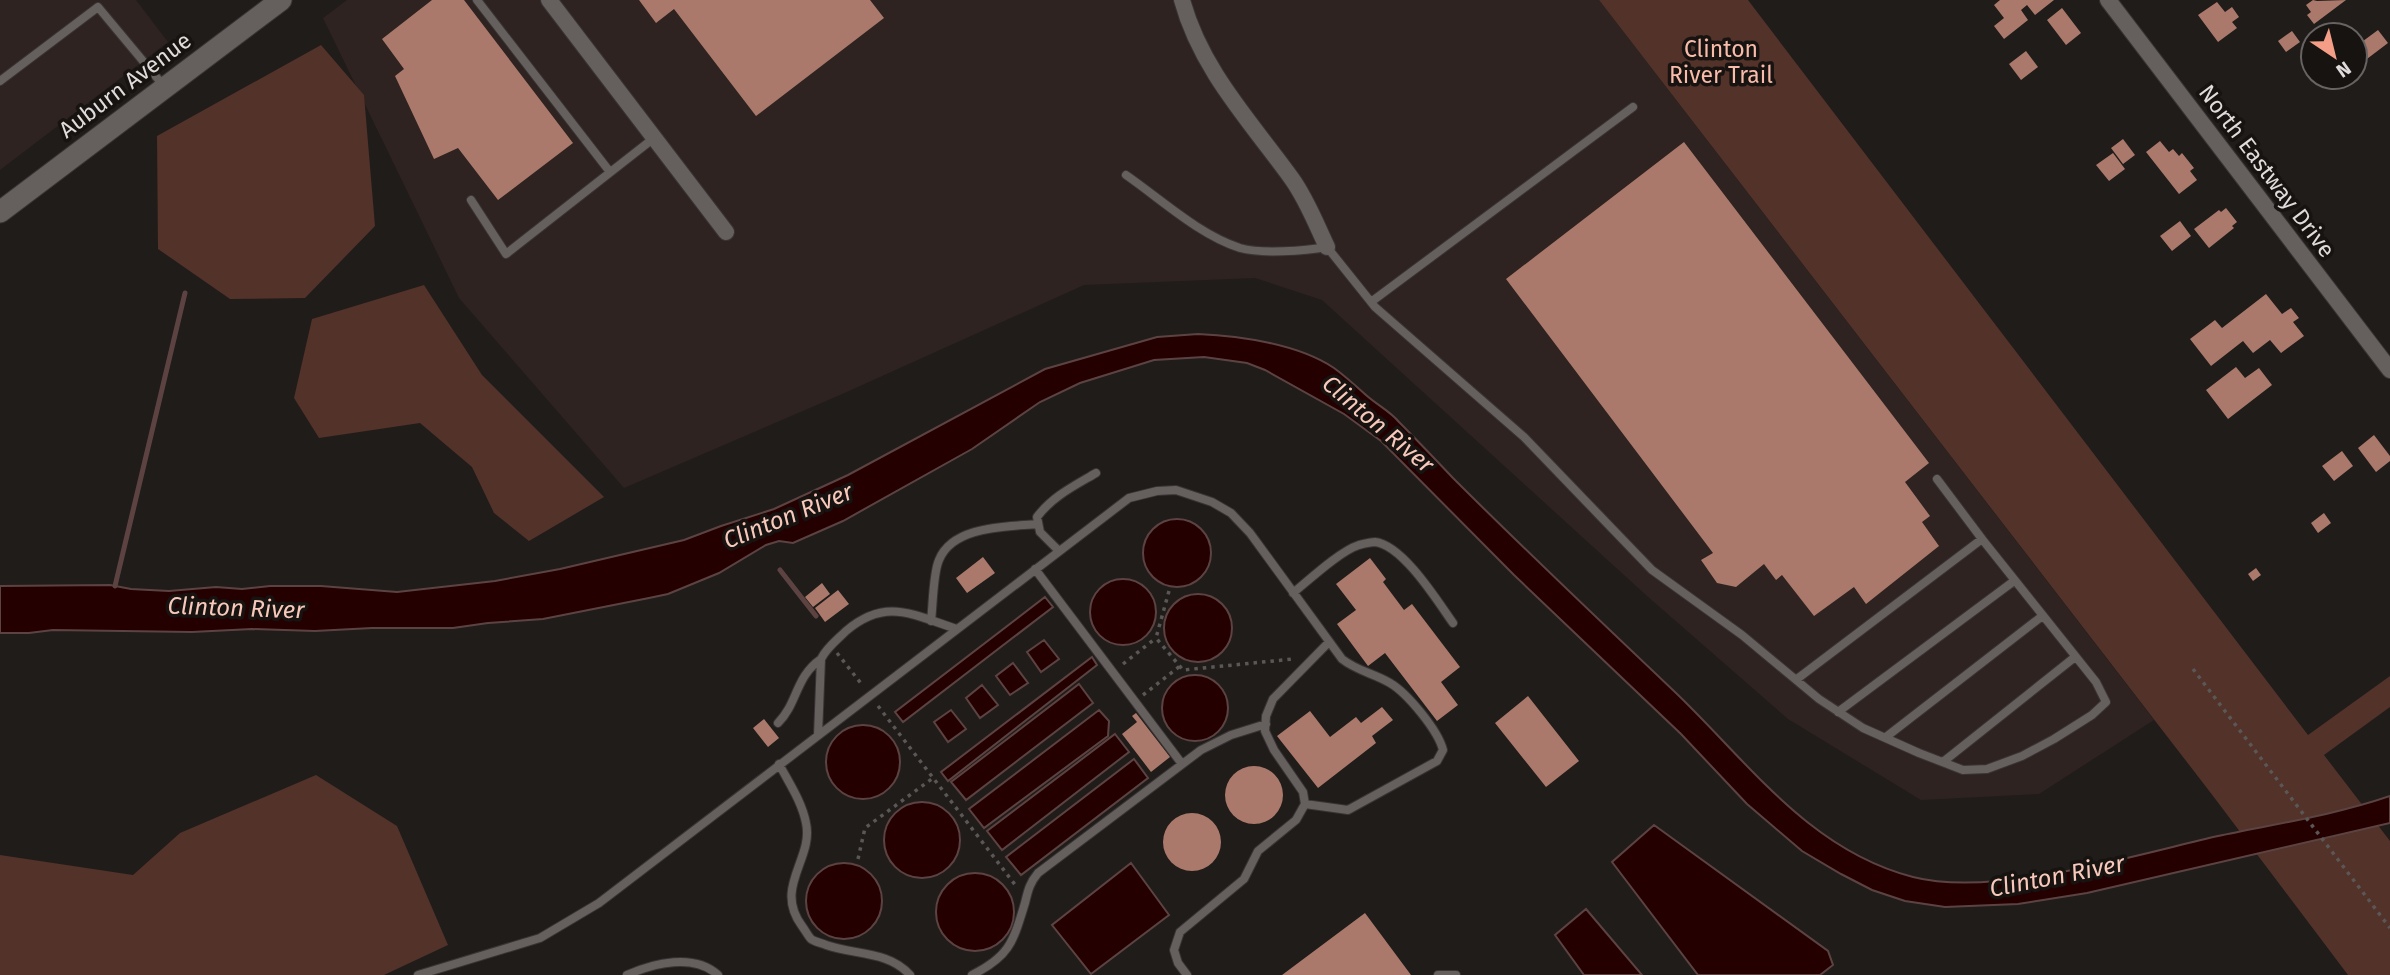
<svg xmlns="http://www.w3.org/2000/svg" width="2390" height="975" viewBox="0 0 2390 975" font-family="'Fira Sans',sans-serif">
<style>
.built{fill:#2e2320}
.green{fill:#523229}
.water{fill:#240100;stroke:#5c4342;stroke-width:2}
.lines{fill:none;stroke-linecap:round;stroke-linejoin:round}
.stream{stroke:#5c4342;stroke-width:5}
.building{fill:#aa796b}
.service-casing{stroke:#393535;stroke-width:10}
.minor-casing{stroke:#393535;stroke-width:18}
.secondary-casing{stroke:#393535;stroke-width:23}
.path{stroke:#5b5756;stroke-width:3.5;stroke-dasharray:3.5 5;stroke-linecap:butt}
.service{stroke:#655f5e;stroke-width:8}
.minor{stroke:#655f5e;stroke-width:16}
.secondary{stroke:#655f5e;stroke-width:21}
.labels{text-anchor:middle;stroke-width:7;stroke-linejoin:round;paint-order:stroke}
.park-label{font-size:23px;fill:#fabcaa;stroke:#171311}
.street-label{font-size:23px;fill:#dfdcdb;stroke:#171311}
.water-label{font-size:24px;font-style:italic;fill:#f8c8bb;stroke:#171311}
</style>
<rect width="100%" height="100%" fill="#201c1a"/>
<path class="built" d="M0 0H136L168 42 0 170Z
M347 0H1599L2154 720 2039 794 1921 800 1788 719 1647 596 1322 300 1255 278 1084 285 840 395 624 488 459 298 323 18Z"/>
<path class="green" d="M1599 0H1748L2308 735 2390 676V707L2324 755 2390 841V975H2348L2210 792Z
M321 45 364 95 375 226 305 298 230 299 158 249 157 136Z
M424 285 482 375 604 497 529 541 494 513 472 467 420 423 319 438 294 398 312 319Z
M316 775 397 826 448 945 384 975H0V855L133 875 180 833Z"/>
<path class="water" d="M1198 334C1241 336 1298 344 1334 368 1345 376 1356 386 1366 395 1377 405 1390 411 1399 422 1417 440 1435 459 1453 478 1526 551 1601 622 1676 693 1749 763 1809 850 1913 877 1995 898 2135 855 2218 836 2275 824 2335 815 2390 796V823L2087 893 2018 904 1945 907 1905 901 1872 890 1841 874 1802 851 1747 804 1681 734 1514 575 1381 441 1344 414 1265 370 1247 363 1204 357 1154 360 1080 383 1040 402 972 449 843 521 793 543 779 541 766 545 719 573 668 594 649 598 543 619 488 623 453 628H372L315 631 252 629 192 632 53 630 29 633H0V586L110 585 131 589 169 591 216 587 242 589 270 586H321L397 592 495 581 560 569 684 540 721 526 774 509 848 475 1045 369 1157 337Z
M1143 553a34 34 0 1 1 68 0a34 34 0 1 1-68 0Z
M1090 612a33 33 0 1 1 66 0a33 33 0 1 1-66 0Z
M1164 628a34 34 0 1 1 68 0a34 34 0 1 1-68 0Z
M1045 597 1053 607 903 722 895 712Z
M1044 640 1059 659 1041 672 1027 652Z
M1092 657 1097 665 948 781 941 772Z
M1013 663 1028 683 1010 695 996 676Z
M1162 708a33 33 0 1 1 66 0a33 33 0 1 1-66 0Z
M1079 684 1093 703 966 800 951 782Z
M982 685 998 705 980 718 966 698Z
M951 710 966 729 948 742 934 722Z
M1099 710 1109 721 1108 736 984 828 969 809Z
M826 762a37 37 0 1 1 74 0a37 37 0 1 1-74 0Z
M1115 734 1129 752 1002 850 987 831Z
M1134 759 1148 778 1021 875 1006 857Z
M884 840a38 38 0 1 1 76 0a38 38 0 1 1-76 0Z
M1654 825 1828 951 1833 965 1820 975H1698L1612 862Z
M806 901a38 38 0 1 1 76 0a38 38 0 1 1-76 0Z
M1131 863 1169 915 1091 974 1052 925Z
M936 912a39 39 0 1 1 78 0a39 39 0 1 1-78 0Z
M1586 909 1642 975H1584L1555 935Z"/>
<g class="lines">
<path class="stream" d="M780 570 816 616
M115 586 185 293"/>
</g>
<path class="building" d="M432 0H464L573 143 498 200 458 148 434 159 395 76 404 69 382 39Z
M639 0H870L884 18 756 116 674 9 656 23Z
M2000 0H2054L2035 15 2027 5 2021 10 2028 20 2004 39 1994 26 2004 18 1994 5Z
M2313 0 2317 1 2346 0 2314 24 2307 15 2311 12 2306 5Z
M2217 2 2225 12 2232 7 2239 17 2232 22 2237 28 2218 42 2198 15Z
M2062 8 2081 33 2066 45 2047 20Z
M2378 30 2388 43 2355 68V47Z
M2292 31 2300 42 2286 52 2278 41Z
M2026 51 2038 67 2021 80 2009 64Z
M2123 139 2135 155 2123 164 2111 148Z
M2160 141 2169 152 2173 149 2179 156 2182 153 2194 168 2190 171 2197 180 2179 194 2146 152Z
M1684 142 1929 463 1905 482 1930 516 1922 522 1939 546 1866 604 1854 587 1814 616 1782 575 1776 580 1764 564 1736 587 1717 583 1701 560 1713 553 1506 279Z
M2113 153 2125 169 2109 181 2096 165Z
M2226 208 2237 222 2232 226 2234 228 2209 248 2194 229 2219 210 2221 212Z
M2180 221 2191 236 2172 251 2160 236Z
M2266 294 2282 314 2291 308 2299 318 2293 322 2304 336 2281 353 2270 340 2253 353 2243 341 2211 366 2190 339 2215 320 2222 328Z
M2236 367 2245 378 2259 368 2272 385 2228 419 2206 390Z
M2374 435 2390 456V461L2376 472 2358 448Z
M2342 451 2353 466 2334 481 2322 466Z
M2324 513 2331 523 2318 533 2311 523Z
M983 557 995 573 967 593 956 578Z
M1370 558 1386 579 1383 582 1404 610 1412 604 1460 667 1441 682 1458 705 1437 721 1385 653 1368 666 1337 624 1356 610 1336 584Z
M2256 568 2261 575 2253 581 2248 574Z
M822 583 830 594 813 607 805 597Z
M838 590 849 604 825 622 815 608Z
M1528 696 1579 761 1546 787 1495 723Z
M1382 707 1393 720 1372 736 1376 743 1318 788 1277 736 1310 711 1330 737 1356 717 1361 723Z
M1136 713 1170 757 1151 772 1122 734 1137 722 1132 716Z
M764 719 779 738 768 747 753 728Z
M1225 795a29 29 0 1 1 58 0a29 29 0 1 1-58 0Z
M1163 842a29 29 0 1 1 58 0a29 29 0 1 1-58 0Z
M1365 913 1411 975H1282Z"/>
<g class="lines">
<g class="service-casing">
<path id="service" d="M477 0 610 172
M0 81 98 7 163 85
M1126 175C1162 200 1198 234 1240 248 1261 254 1305 251 1327 247L1375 307 1524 437 1652 570 1742 635 1819 699 1863 728 1919 753 1963 770 1987 769 2022 756 2054 739 2092 715 2106 702 2096 682 1982 539 1797 679
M471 200 506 254 654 138
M1371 302 1633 107
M1937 479 1982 539
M1059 551 1040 532 1037 517C1053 496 1074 486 1096 473
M1035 569 1182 764
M1293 593C1309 580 1340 551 1359 545 1363 544 1371 542 1375 542 1403 545 1438 602 1453 623
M931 621C933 605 933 573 939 560 953 525 1008 527 1038 524
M1838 712 2014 581
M778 723C798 703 795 677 821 659
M818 735 821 659C827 647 837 640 846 631 886 597 913 615 957 629
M1886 737 2041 617
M1943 762 2075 657
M779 764C789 783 802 802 806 823 814 859 773 887 802 926 805 930 808 936 811 939 815 942 822 943 826 945 855 955 889 951 910 975
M418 975 540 938 599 903 1129 498 1157 491 1176 490 1212 502 1231 513 1250 533 1342 659C1357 671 1373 673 1390 683 1407 693 1438 730 1443 750L1437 761 1348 810 1305 804
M627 975C654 963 694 953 718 975
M972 975C1010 956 1013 942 1025 903 1028 891 1029 884 1038 873L1201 750 1231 735 1266 724
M1187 975 1178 963 1174 950 1180 932 1244 879 1258 851 1296 820 1305 804 1303 792 1274 750 1265 731 1266 716 1273 699 1329 642
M1438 975H1456"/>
</g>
<g class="minor-casing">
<path id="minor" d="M549 0 726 232
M1182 0C1201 70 1251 122 1292 179 1307 200 1316 224 1327 247
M2108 0 2390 370"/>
</g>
<g class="secondary-casing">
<path id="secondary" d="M0 212 281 0"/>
</g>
<path class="path" d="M1169 591 1156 638 1183 670 1293 659
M837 653 863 686
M1123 664 1156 638
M2193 669 2390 928
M1143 695 1180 666
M878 706 1016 886
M858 859 865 828 933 778"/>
<use href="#service" class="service"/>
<use href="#minor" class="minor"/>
<use href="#secondary" class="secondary"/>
</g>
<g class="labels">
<g class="park-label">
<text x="1721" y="57">Clinton<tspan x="1721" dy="26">River Trail</tspan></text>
</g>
<g class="street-label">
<text transform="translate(125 85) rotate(-37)" y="8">Auburn Avenue</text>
<text transform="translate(2267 171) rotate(53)" y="8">North Eastway Drive</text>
</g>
<g class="water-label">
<text transform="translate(1378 424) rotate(40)" y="8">Clinton River</text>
<text transform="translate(788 516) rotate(-22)" y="8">Clinton River</text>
<text transform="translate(236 608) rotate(2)" y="8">Clinton River</text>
<text transform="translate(2057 876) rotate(-11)" y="8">Clinton River</text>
</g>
</g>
<g transform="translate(2334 56) rotate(145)"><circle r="33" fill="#171311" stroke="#676362" stroke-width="2"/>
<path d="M0-5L12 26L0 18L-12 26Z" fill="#f49e87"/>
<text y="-10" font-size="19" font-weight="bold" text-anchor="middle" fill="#dfdcdb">N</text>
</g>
</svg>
